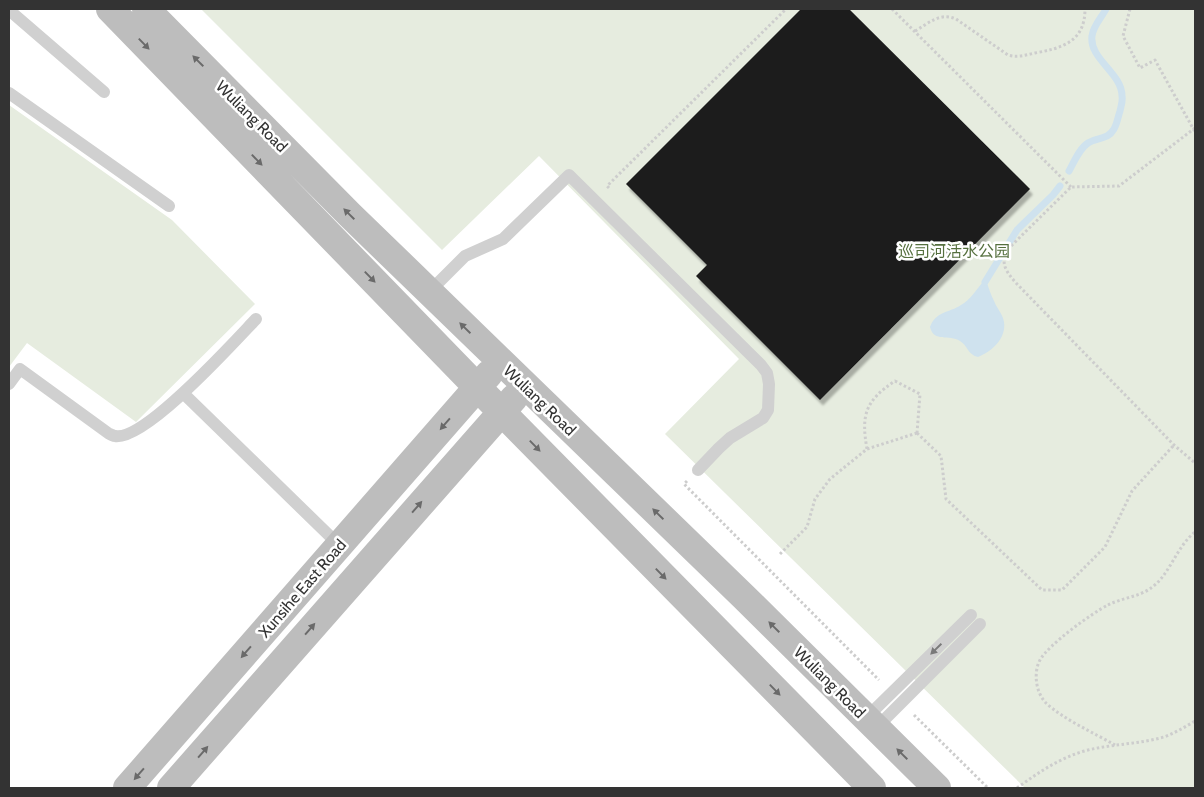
<svg xmlns="http://www.w3.org/2000/svg" width="1204" height="797" viewBox="0 0 1204 797" font-family="Cabin,'Noto Sans SC',sans-serif">
<style>
.green{fill:#e6ecdf}
.water{fill:#cfe2ee}
.lines{fill:none;stroke-linecap:round;stroke-linejoin:round}
.stream{stroke:#cfe2ee;stroke-width:7}
.building{fill:#1a1a1a;filter:url(#shadow)}
.path{stroke:#cdcdcd;stroke-width:3;stroke-dasharray:2.5 2.5;stroke-linecap:butt}
.lane{stroke:#d0d0d0;stroke-width:12}
.secondary{stroke:#bdbdbd;stroke-width:28}
.oneway{fill:#6a6a6a}
.oneway2{fill:#7a7a7a}
.labels{text-anchor:middle;stroke-width:5;stroke-linejoin:round;paint-order:stroke}
.street-label{font-size:16px;fill:#333;stroke:#fff}
.park-label{font-size:16px;fill:#56703f;stroke:#fff}
</style>
<defs>
<filter id="shadow"><feDropShadow dx="3" dy="5.5" stdDeviation="1" flood-color="#0004"/></filter>
</defs>
<rect width="100%" height="100%" fill="#fff"/>
<path class="green" d="M201 9H1195V788H1025L665 434 739 359 539 156 442 250Z
M9 105 172 220 255 304 136 422 27 343 9 367Z"/>
<path class="water" d="M983 282 987 283C989 289 991 295 994 301 996 307 1001 312 1003 318 1009 336 993 351 978 357 968 355 968 346 960 341 949 334 934 343 930 327 936 311 949 313 961 305 970 300 976 290 983 282Z"/>
<g class="lines">
<path class="stream" d="M1069 171C1074 162 1079 149 1088 143 1097 137 1108 140 1114 129 1117 124 1118 117 1120 111 1121 106 1123 101 1122 96 1122 73 1089 59 1092 36 1093 26 1102 17 1106 9
M985 282 1017 230 1053 195 1060 186"/>
</g>
<path class="building" d="M801 9H849L1030 189 820 400 696 276 707 265 626 184Z"/>
<g class="lines">
<path class="path" d="M892 9 1071 187
M1130 9 1123 36 1140 68 1155 60 1195 132
M915 31C929 23 940 12 956 19L1008 55C1017 58 1026 55 1035 53 1062 48 1085 42 1085 9
M1195 128 1119 186 1071 187 1011 246C999 261 1004 269 1016 283L1174 445 1195 463
M609 188 607 186 786 9
M917 433 941 456 946 499 1042 590H1062L1105 547 1132 491 1174 445
M867 449C861 415 865 401 895 381L920 394 917 433
M687 481 684 484 879 680
M780 554 807 527 815 499 830 479 867 449 917 433
M914 715 988 788
M1115 745C1094 733 1063 719 1046 703 1036 693 1033 673 1040 660 1048 645 1092 613 1108 605 1121 598 1139 597 1151 588 1170 575 1176 547 1195 532
M1017 788C1039 772 1061 757 1088 750 1113 744 1140 744 1164 737 1175 733 1185 727 1195 721"/>
<path class="lane" d="M9 10 104 92
M9 93 169 206
M429 292 465 256 503 239 569 175 761 365 767 373 769 384 768 410 763 418 730 438 719 448 698 470
M9 384 20 369 108 433C109 434 114 436 115 436 145 441 234 342 256 319
M184 394 339 545
M866 718 971 615
M876 728 980 624"/>
<path class="secondary" d="M110 9 477 387 872 788
M146 9 350 215 744 597 937 788
M127 788 489 374
M171 788 514 398"/>
</g>
<defs><path id="oneway-solid" d="M-6-.8H1V-3.2L6.5 0L1 3.2V.8H-6Z" transform="scale(1.25)"/></defs>
<g class="oneway">
<use href="#oneway-solid" transform="translate(144 44) rotate(46)"/>
<use href="#oneway-solid" transform="translate(198 61) rotate(-135)"/>
<use href="#oneway-solid" transform="translate(257 160) rotate(46)"/>
<use href="#oneway-solid" transform="translate(349 214) rotate(-135)"/>
<use href="#oneway-solid" transform="translate(370 277) rotate(46)"/>
<use href="#oneway-solid" transform="translate(465 328) rotate(-136)"/>
<use href="#oneway-solid" transform="translate(445 424) rotate(131)"/>
<use href="#oneway-solid" transform="translate(535 446) rotate(46)"/>
<use href="#oneway-solid" transform="translate(417 507) rotate(-49)"/>
<use href="#oneway-solid" transform="translate(658 514) rotate(-136)"/>
<use href="#oneway-solid" transform="translate(661 574) rotate(46)"/>
<use href="#oneway-solid" transform="translate(774 627) rotate(-135)"/>
<use href="#oneway-solid" transform="translate(310 629) rotate(-49)"/>
<use href="#oneway-solid" transform="translate(246 652) rotate(131)"/>
<use href="#oneway-solid" transform="translate(775 690) rotate(46)"/>
<use href="#oneway-solid" transform="translate(203 752) rotate(-49)"/>
<use href="#oneway-solid" transform="translate(902 754) rotate(-135)"/>
<use href="#oneway-solid" transform="translate(139 774) rotate(131)"/>
</g>
<use class="oneway2" href="#oneway-solid" transform="translate(936 649) rotate(136)"/>
<g class="labels">
<g class="street-label">
<text transform="translate(252 116) rotate(45)" y="6">Wuliang Road</text>
<text transform="translate(540 400) rotate(44)" y="6">Wuliang Road</text>
<text transform="translate(302 588) rotate(-49)" y="6">Xunsihe East Road</text>
<text transform="translate(830 682) rotate(45)" y="6">Wuliang Road</text>
</g>
<g class="park-label">
<text x="954" y="257">巡司河活水公园</text>
</g>
</g>
<rect width="1204" height="797" fill="none" stroke="#333333" stroke-width="20"/>
</svg>
